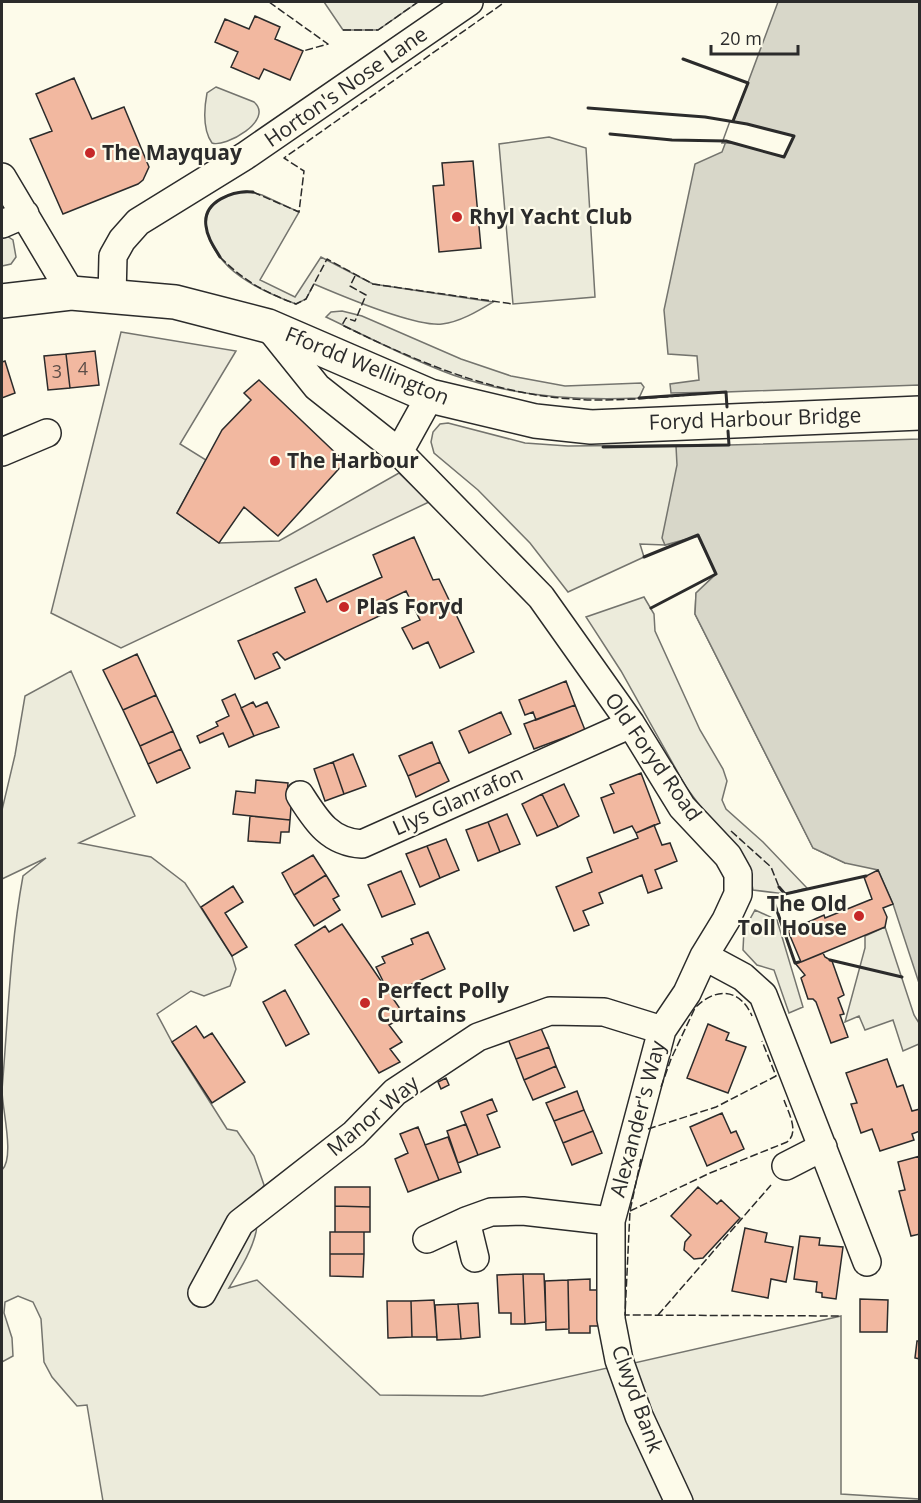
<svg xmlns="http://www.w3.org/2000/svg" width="921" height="1503" viewBox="0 0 921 1503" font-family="'Open Sans',sans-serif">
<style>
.green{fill:#ecebdb;stroke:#74746e;stroke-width:1.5}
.parking{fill:#eceadb;stroke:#74746e;stroke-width:1.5}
.water{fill:#d8d7c9;stroke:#74746e;stroke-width:1.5}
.pier{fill:#fdfbea;stroke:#74746e;stroke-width:1.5}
.building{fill:#f2b8a0;stroke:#2b2b2b;stroke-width:1.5}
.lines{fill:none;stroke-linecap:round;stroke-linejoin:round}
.street-casing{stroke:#2b2b2b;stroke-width:30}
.primary-casing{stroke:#2b2b2b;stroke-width:36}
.street{stroke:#fdfbea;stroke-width:27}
.primary{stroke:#fdfbea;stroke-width:33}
.fence{stroke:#2b2b2b;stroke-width:1.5;stroke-dasharray:8 3;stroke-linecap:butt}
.wall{stroke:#2b2b2b;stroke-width:3}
.poi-dot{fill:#c62828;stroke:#fdfbea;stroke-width:2}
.labels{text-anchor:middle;stroke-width:4.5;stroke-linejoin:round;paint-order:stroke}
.number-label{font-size:18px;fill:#5d4e48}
.street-label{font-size:21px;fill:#2b2b2b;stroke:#fdfbea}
.poi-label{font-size:21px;font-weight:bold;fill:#2b2b2b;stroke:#fdfbea;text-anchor:start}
</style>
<rect width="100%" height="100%" fill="#fdfbea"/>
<path class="green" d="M324 2H418L378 30H343Z
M216 87 254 102C275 120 225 148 212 143 203 130 204 109 207 93Z
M549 137 586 148 595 297 513 304 499 144Z
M246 191 262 195 299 212 260 280 295 297 321 257 373 284 493 302C478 311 460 322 442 324 415 327 342 296 314 284L306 299 296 304C277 297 258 289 241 277 204 251 184 199 246 191Z
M7 236 13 240 16 257 11 264 2 266V238Z
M342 311 362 316 461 359 511 376 565 386 641 383 644 387 639 398C577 401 512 396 453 375 409 359 368 337 326 317L331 312Z
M448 423 525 443 568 446 768 444 845 863 813 848 695 614 696 593 716 574 698 536 665 545 640 544 644 557 568 592 530 543 478 490 434 453 431 442 433 432 440 424Z
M644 597 654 614 655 631 700 730 723 769 727 781 722 800 726 809 763 842 807 888 785 894 753 890 748 864 706 814 686 787 621 671 586 617Z
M71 671 135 816 79 843 151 857 185 883 232 956 236 969 230 986 204 996 191 991 157 1014 172 1042 227 1129 237 1131 254 1156 264 1185C255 1200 259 1215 256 1232 252 1251 239 1271 229 1288L257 1280 380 1395 482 1396 607 1368 668 1501H103L87 1405 77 1406 52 1377 44 1362 41 1319 33 1302 18 1296 5 1302 4 1313 12 1338 13 1356 2 1362V1170C15 1157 2 1109 2 1090 8 1019 10 946 23 876L46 858 2 879V810L15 755 25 696Z
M755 910 777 920 803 1007 789 1013 774 970 757 965 743 950 744 930Z
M885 927 914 1015 919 1023V1044L903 1051 893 1020 865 1030 859 1016 845 1022 865 948V936Z
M841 1316V1494L919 1499V1501H692L651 1416 634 1363Z"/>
<path class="parking" d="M121 332 236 351 180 444 206 460 177 513 219 543 279 541 399 473 429 502 121 648 51 613Z"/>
<path class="water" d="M778 2H919V983L893 904 878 870 845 863 813 848 695 614 696 593 716 574 698 536 665 545 662 538 677 465 676 446 729 445 726 392 671 393 670 384 699 380 697 356 668 354 664 310 695 164 722 152Z"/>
<path class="pier" d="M730 121 747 124 794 136 784 157 733 143H722Z
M919 385V439L729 445 726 392Z"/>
<path class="building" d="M255 16 280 27 275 39 303 51 290 80 264 69 259 79 231 67 238 52 215 42 225 19 249 29Z
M74 78 92 119 124 107 149 167 143 180 138 184 63 214 30 139 52 131 36 94Z
M473 161 481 248 439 252 433 186 444 185 442 163Z
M95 351 99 385 70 388 66 354Z
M66 354 70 388 48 390 44 356Z
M5 361 15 393 2 398V362Z
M259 380 345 462 278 536 244 507 219 543 177 513 222 430 251 400 244 393Z
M414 537 433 580 439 579 474 652 440 668 428 642 413 649 402 628 420 620 406 591 383 602 388 612 285 660 277 652 273 654 280 668 255 679 238 641 305 612 295 588 316 579 327 602 382 577 373 555Z
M137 654 156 695 123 710 103 670Z
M566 681 575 705 536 720 533 712 525 715 519 700Z
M235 694 254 736 229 747 223 733 200 743 197 736 218 726 216 722 229 716 222 700Z
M156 695 173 731 140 746 123 710Z
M253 702 256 707 267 702 279 727 254 736 241 708Z
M575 705 585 730 534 749 524 724Z
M501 712 511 734 469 753 459 731Z
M173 731 181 749 148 764 140 746Z
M432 742 440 762 408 776 399 756Z
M181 749 190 768 157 783 148 764Z
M353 754 366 786 344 794 333 762Z
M333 762 344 794 325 801 314 769Z
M440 762 449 781 416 797 408 776Z
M641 773 660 823 636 833 632 826 614 833 601 798 614 793 610 785Z
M256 780 288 783 287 795H292L290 820 233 814 236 791 255 793Z
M564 784 579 816 558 827 542 794Z
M542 794 558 827 537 836 522 804Z
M507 814 520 844 500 852 488 822Z
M250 816 290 820 289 832H281L280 843 248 841Z
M488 822 500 852 478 861 466 830Z
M654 825 662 845 670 843 677 861 655 870 662 888 648 893 642 875 599 893 603 903 583 911 589 925 574 931 556 887 592 872 587 858 638 838 636 833Z
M446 839 459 870 440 878 427 846Z
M427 846 440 878 420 887 406 854Z
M313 855 326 875 294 895 282 873Z
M878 870 893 904 883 908 887 917 885 927 801 962 788 931 824 915 825 918 872 899 864 877Z
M401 871 415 904 382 917 368 885Z
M326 875 339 896 333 899 340 910 314 926 294 895Z
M233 886 243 902 225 913 247 947 232 956 201 907Z
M342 924 405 1016 389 1025 402 1042 390 1049 400 1062 379 1073 295 945 325 926 329 932Z
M428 932 445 969 397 991 395 987 387 989 376 967 385 963 382 957 413 944 411 939Z
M823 953 825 957 832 961 844 995 838 998 844 1014 840 1015 848 1037 831 1043 816 1002 813 999H808L801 978 805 975 795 963 801 962Z
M285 990 309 1034 286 1046 263 1002Z
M708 1024 729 1033 726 1040 746 1047 728 1093 687 1078Z
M196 1026 204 1038 212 1033 245 1082 212 1103 172 1042Z
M540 1026 549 1047 516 1059 508 1039Z
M549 1047 556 1066 524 1080 516 1059Z
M887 1059 897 1087 903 1085 912 1111 920 1109V1131L912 1134 914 1140 880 1151 872 1129 861 1133 851 1104 857 1103 846 1073Z
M556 1066 565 1087 533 1100 524 1080Z
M446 1078 449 1085 441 1089 438 1082Z
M577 1091 584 1110 554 1121 546 1103Z
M492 1099 497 1111 487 1115 500 1147 478 1155 461 1112Z
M584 1110 593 1131 563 1143 554 1121Z
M722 1113 731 1133 736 1131 744 1149 707 1166 690 1127Z
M466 1124 478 1155 458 1163 447 1131Z
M418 1127 439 1180 408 1192 395 1159 408 1153 400 1134Z
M593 1131 602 1153 572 1165 563 1143Z
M448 1137 461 1172 439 1180 425 1145Z
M920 1156V1234L911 1236 899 1191 905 1190 898 1162Z
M335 1187H370V1207L335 1206Z
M698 1187 717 1204 721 1200 740 1218 703 1258 694 1259 684 1250 685 1242 691 1235 671 1216Z
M335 1206 370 1207V1232H335Z
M745 1228 767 1233 765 1242 793 1247 786 1282 771 1279 768 1298 732 1291Z
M330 1232H364V1254H330Z
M800 1236 820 1238 819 1245 843 1247 836 1299 822 1297V1293L816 1292 817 1282 794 1279Z
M330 1254H364L363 1277 330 1276Z
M523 1274 525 1324H511V1313H499L497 1275Z
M523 1274H544L546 1322 525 1324Z
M590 1279V1290H600L601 1326H590V1333H569L568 1280Z
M568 1280 569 1329 546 1330 545 1281Z
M860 1299 888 1300 887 1332H860Z
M434 1300 437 1337H412L411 1301Z
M387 1301H411L412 1337 388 1338Z
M478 1303 480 1337 461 1339 458 1304Z
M458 1304 461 1339 437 1340 435 1305Z
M917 1341H920V1359L915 1358Z"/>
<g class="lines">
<g class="street-casing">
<path id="street" d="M2 177 71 293
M2 224 25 214
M112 297 113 256 122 240 138 222 245 156 469 2
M268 326 317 387 399 452 541 597 631 724 682 807 728 856 738 874V894L726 920 704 956 687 993 662 1030 611 1221V1319L619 1360 639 1416 679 1502
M2 452 47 433
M399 452 430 396
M300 795C316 820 329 842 362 844L631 724
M704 956 743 977 763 995 867 1262
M786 1166 823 1147
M427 1239 466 1221
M475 1258 466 1221 491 1212 523 1211 611 1221
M202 1293 240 1223 354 1134 395 1092 478 1037 550 1011 604 1012 662 1030"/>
</g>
<g class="primary-casing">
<path id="primary" d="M2 301 71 293 175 302 268 326 430 396 535 421 591 427 920 413"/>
</g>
<use href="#street" class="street"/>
<use href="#primary" class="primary"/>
<path class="fence" d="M269 2 328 44 303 51
M343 30H378L418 2
M253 192 299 212 304 171 284 158 505 2
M220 257C244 281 264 292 296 304L306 299 327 259 373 284 513 304
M355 276 350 286 366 295 355 321 346 318 342 325C424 365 505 400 599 400 641 400 684 395 726 392
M731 831 771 867 779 887
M661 1087 671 1059 695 1008C715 987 740 988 752 1016
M648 1129 716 1107 776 1076 762 1041
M641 1159 630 1211 625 1315 841 1316
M630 1211 710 1173 787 1142C800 1132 788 1112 784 1100
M658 1315 771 1185"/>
<path class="wall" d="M683 59 748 83 733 121
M588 108 705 117 747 124 794 136 784 157 726 141 672 140 610 134
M220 257C214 247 207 237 206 226 202 201 234 190 253 192
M639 398 726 392 727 407
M603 447 729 445 728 431
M644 557 698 535 716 574 651 608
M779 887 785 894 866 876
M775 905 795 963 799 962
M830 960 902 977"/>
</g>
<g class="poi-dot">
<circle cx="90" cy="153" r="6"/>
<circle cx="457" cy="217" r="6"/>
<circle cx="275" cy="461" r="6"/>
<circle cx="344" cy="607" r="6"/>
<circle cx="859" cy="916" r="6"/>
<circle cx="365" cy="1003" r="6"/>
</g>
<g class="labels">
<g class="number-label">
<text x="83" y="375">4</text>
<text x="57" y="378">3</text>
</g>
<g class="street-label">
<text transform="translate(346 87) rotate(-35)" y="7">Horton's Nose Lane</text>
<text transform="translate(367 366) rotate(22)" y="7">Ffordd Wellington</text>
<text transform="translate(755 419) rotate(-2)" y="7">Foryd Harbour Bridge</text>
<text transform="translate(653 757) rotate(55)" y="7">Old Foryd Road</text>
<text transform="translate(458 801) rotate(-24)" y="7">Llys Glanrafon</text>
<text transform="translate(373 1116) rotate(-40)" y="7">Manor Way</text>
<text transform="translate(638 1119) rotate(-75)" y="7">Alexander's Way</text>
<text transform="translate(637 1399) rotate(70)" y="7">Clwyd Bank</text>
</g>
<g class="poi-label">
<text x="102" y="160">The Mayquay</text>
<text x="469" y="224">Rhyl Yacht Club</text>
<text x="287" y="468">The Harbour</text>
<text x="356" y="614">Plas Foryd</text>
<text x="847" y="911" text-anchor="end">The Old<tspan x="847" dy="24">Toll House</tspan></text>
<text x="377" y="998">Perfect Polly<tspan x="377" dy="24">Curtains</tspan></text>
</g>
</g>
<rect width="921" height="1503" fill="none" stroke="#2b2b2b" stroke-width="6"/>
<path d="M711 45v9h87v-9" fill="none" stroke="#2b2b2b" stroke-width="3"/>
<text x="720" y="45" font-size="18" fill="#2b2b2b" stroke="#fdfbea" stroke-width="4.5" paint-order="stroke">20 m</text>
</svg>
